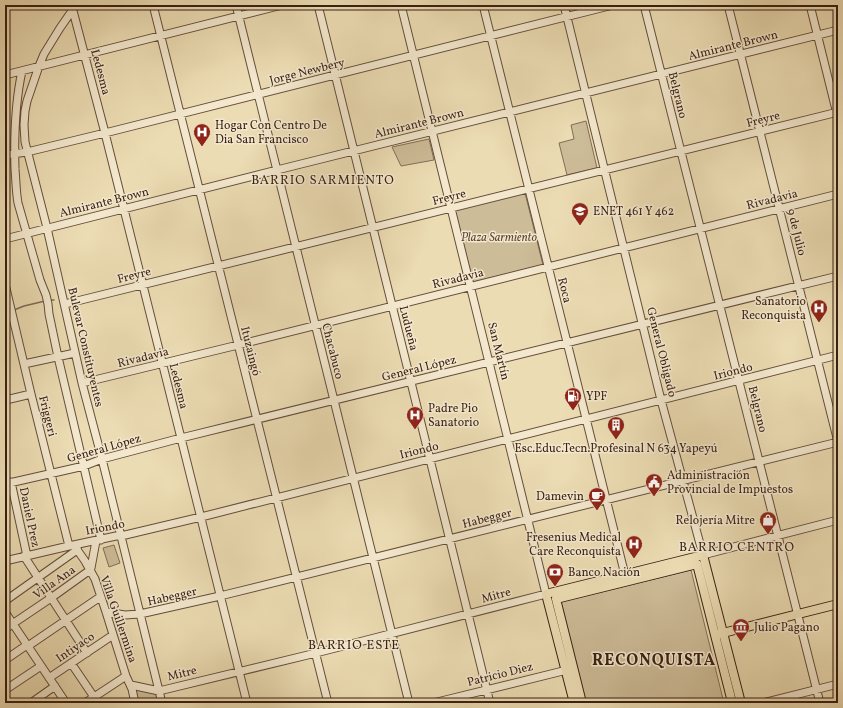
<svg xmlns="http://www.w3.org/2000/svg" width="843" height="708" viewBox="0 0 843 708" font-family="Vollkorn,serif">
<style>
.green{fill:#cdbc98;stroke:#826e56}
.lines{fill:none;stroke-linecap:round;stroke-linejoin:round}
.stream{stroke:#7f6a53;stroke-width:1.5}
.minor-casing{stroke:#654e3b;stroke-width:9}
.major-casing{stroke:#381f13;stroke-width:10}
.minor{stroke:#f3e8ce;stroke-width:7}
.major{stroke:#ecdcb3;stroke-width:8}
.labels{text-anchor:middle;stroke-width:3;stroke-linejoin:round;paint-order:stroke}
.street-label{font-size:12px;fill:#381f13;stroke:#f3e8ce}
.poi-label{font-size:12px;fill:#381f13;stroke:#f3e8ce;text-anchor:start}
.park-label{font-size:12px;font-style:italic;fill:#5d4634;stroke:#f3e8ce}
.neighbourhood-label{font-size:13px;letter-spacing:1px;fill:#381f13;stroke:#f3e8ce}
.district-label{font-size:16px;font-weight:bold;letter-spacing:1px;fill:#381f13;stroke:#f3e8ce}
</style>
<rect width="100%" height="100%" fill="#ecdcb3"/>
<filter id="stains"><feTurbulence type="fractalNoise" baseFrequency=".005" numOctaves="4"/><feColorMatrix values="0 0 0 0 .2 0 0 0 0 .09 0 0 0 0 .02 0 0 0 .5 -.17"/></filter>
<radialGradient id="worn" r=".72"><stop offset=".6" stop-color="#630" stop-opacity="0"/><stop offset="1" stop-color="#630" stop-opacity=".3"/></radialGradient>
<path class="green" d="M586 121 597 168 567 175 559 143 574 139 571 125Z
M429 139 434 160 401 166 392 147Z
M525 193 543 265 473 282 455 210Z
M114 545 120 563 109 567 103 548Z
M691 570 723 699 707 703H586L560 602Z
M135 689 157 694 159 703H136Z"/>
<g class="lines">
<path class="stream" d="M49 300H54
M14 310 24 306 45 301"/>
<g class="minor-casing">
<path id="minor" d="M76 5 60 28 44 54 39 66 27 101 25 111 24 125 25 142 47 228 82 383 102 459 162 703
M153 5 328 703
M236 5 409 703
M318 5 490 703
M483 5 626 579
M564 5 661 400 703 555 838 520
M644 5 820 703
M810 5 838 118
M72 7 105 133 247 703
M22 71C15 103 14 136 15 169 16 181 16 192 18 203L40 280 46 295 48 304 49 314 58 357 101 540
M5 75 282 5
M5 155 27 152 105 133 613 5
M5 239 277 170 838 30
M5 284 31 394 69 546
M65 304 838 112
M24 364 75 353
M82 383 238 345 838 194
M10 399 31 394
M11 482 27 556
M5 484 84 466 102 459 181 438 838 276
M76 545 78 551 85 561 95 579 106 612 126 676 132 689 135 703
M24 556 87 653
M5 561 69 546 116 536H121L201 517 838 355
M5 601 77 550
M5 612 66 703
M106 612 125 615 140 614 220 596 838 442 728 5
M5 629 51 598 90 570 91 568 96 541
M5 660 24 647 31 644 100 597
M71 663 94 697
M49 678 113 635
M131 685 159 691 316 653 546 594 401 5
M5 690 41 666
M31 703 55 686
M85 703 126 676
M433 703 571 669
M763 703 838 684"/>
</g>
<g class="major-casing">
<path id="major" d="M719 634 838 604
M574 703 546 594 703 555 741 703
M582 703 556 599 697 564 732 702 728 703"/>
</g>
<use href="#minor" class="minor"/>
<use href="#major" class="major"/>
</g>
<defs>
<g id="hospital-pin" transform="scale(0.9)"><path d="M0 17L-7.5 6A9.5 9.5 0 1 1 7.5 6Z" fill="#8f2418" stroke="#f3e8ce"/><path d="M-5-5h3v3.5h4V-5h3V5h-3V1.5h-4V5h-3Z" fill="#fff"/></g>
<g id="school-pin" transform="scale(0.9)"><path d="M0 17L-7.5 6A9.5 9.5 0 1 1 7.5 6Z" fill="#8f2418" stroke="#f3e8ce"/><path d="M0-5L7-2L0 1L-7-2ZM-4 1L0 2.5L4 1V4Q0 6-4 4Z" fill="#fff"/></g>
<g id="fuel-pin" transform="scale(0.9)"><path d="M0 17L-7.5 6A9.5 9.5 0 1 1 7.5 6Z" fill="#8f2418" stroke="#f3e8ce"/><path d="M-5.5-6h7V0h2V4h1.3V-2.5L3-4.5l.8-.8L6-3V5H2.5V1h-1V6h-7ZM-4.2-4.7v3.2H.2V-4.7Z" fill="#fff"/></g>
<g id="building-pin" transform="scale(0.9)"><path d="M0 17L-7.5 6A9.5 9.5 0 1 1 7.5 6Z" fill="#8f2418" stroke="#f3e8ce"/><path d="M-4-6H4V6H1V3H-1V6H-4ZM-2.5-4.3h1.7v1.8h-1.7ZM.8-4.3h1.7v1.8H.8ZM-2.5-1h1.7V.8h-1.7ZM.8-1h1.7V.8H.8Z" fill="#fff"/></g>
<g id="civic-pin" transform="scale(0.9)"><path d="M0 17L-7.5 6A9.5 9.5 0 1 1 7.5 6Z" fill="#8f2418" stroke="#f3e8ce"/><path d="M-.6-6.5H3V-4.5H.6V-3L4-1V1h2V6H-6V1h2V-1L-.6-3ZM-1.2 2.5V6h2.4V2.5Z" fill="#fff"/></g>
<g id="cafe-pin" transform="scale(0.9)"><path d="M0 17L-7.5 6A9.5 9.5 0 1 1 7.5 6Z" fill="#8f2418" stroke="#f3e8ce"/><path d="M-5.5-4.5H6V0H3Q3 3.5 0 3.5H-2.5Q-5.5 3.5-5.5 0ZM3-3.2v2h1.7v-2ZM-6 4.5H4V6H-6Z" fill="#fff"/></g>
<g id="shop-pin" transform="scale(0.9)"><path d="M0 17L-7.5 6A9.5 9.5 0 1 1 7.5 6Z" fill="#8f2418" stroke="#f3e8ce"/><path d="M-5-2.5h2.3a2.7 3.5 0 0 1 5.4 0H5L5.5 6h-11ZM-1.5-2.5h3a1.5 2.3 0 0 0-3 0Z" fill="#fff"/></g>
<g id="bank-pin" transform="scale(0.9)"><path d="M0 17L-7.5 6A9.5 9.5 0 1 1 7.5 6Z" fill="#8f2418" stroke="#f3e8ce"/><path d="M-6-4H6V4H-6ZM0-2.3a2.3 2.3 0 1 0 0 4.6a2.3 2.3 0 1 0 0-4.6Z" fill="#fff"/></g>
<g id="museum-pin" transform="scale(0.9)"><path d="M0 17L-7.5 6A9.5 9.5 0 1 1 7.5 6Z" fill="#8f2418" stroke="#f3e8ce"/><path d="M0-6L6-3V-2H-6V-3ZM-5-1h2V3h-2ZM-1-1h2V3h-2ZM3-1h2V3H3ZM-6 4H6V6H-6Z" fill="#fff"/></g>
</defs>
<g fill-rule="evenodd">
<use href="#hospital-pin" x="202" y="132"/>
<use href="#school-pin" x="580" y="211"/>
<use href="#hospital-pin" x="819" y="308"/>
<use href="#fuel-pin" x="573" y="396"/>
<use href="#hospital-pin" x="415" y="415"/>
<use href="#building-pin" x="616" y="425"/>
<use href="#civic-pin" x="654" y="482"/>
<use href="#cafe-pin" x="597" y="496"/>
<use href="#shop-pin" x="768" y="520"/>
<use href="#hospital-pin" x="634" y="544"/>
<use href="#bank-pin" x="555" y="572"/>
<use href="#museum-pin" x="741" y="627"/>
</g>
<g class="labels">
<g class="street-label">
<text transform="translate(733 45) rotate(-14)" y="4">Almirante Brown</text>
<text transform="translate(307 71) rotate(-14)" y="4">Jorge Newbery</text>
<text transform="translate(101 72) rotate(75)" y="4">Ledesma</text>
<text transform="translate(678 95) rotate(76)" y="4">Belgrano</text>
<text transform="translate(763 119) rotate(-14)" y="4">Freyre</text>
<text transform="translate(419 123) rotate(-14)" y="4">Almirante Brown</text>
<text transform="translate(449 197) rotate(-14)" y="4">Freyre</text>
<text transform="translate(772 199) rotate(-14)" y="4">Rivadavia</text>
<text transform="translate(104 202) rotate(-14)" y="4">Almirante Brown</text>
<text transform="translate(797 232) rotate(76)" y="4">9 de Julio</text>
<text transform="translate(134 275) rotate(-14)" y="4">Freyre</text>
<text transform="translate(458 278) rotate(-14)" y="4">Rivadavia</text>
<text transform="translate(565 290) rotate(76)" y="4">Roca</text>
<text transform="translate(409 328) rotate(76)" y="4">Ludueña</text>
<text transform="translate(86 347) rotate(77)" y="4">Bulevar Constituyentes</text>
<text transform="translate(251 351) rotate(76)" y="4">Ituzaingó</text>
<text transform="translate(333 351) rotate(76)" y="4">Chacabuco</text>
<text transform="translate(499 351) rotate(76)" y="4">San Martín</text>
<text transform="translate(662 352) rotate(76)" y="4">General Obligado</text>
<text transform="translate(143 357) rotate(-14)" y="4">Rivadavia</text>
<text transform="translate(419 368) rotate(-14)" y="4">General López</text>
<text transform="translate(733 371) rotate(-14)" y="4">Iriondo</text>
<text transform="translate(179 386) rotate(76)" y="4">Ledesma</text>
<text transform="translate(758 409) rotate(76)" y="4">Belgrano</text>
<text transform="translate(48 416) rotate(76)" y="4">Friggeri</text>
<text transform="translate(104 448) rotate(-16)" y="4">General López</text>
<text transform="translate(419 450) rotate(-14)" y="4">Iriondo</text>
<text transform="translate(30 517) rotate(78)" y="4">Daniel Prez</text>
<text transform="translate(487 518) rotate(-14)" y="4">Habegger</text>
<text transform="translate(105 527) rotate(-11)" y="4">Iriondo</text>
<text transform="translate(54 582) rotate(-35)" y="4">Villa Ana</text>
<text transform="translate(496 595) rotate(-15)" y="4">Mitre</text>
<text transform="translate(172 596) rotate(-13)" y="4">Habegger</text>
<text transform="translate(119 619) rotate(71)" y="4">Villa Guillermina</text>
<text transform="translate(75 647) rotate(-34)" y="4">Intiyaco</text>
<text transform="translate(182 673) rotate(-14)" y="4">Mitre</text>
<text transform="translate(500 674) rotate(-14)" y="4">Patricio Diez</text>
</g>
<g class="poi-label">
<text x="215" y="129">Hogar Con Centro De<tspan x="215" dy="14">Dia San Francisco</tspan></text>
<text x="593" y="215">ENET 461 Y 462</text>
<text x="806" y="305" text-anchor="end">Sanatorio<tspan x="806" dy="14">Reconquista</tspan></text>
<text x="586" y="400">YPF</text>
<text x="428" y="412">Padre Pio<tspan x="428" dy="14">Sanatorio</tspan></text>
<text x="616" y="452" text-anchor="middle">Esc.Educ.Tecn.Profesinal N 634 Yapeyú</text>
<text x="667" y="479">Administración<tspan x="667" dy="14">Provincial de Impuestos</tspan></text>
<text x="584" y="500" text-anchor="end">Damevin</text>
<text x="755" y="524" text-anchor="end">Relojería Mitre</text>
<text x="621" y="541" text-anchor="end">Fresenius Medical<tspan x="621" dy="14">Care Reconquista</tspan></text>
<text x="568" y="576">Banco Nación</text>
<text x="754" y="631">Julio Pagano</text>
</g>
<g class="park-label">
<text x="499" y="241">Plaza Sarmiento</text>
</g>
<g class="neighbourhood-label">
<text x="323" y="184">BARRIO SARMIENTO</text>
<text x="737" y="551">BARRIO CENTRO</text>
<text x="354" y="649">BARRIO ESTE</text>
</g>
<g class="district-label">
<text x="654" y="665">RECONQUISTA</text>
</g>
</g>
<rect width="843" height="708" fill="none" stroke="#ecdcb3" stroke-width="20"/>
<rect x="6" y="6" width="831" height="696" fill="none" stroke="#381f13" stroke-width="2"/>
<rect x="10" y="10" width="823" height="688" fill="none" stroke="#381f13"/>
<rect width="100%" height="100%" filter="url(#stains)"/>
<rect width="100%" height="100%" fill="url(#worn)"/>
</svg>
